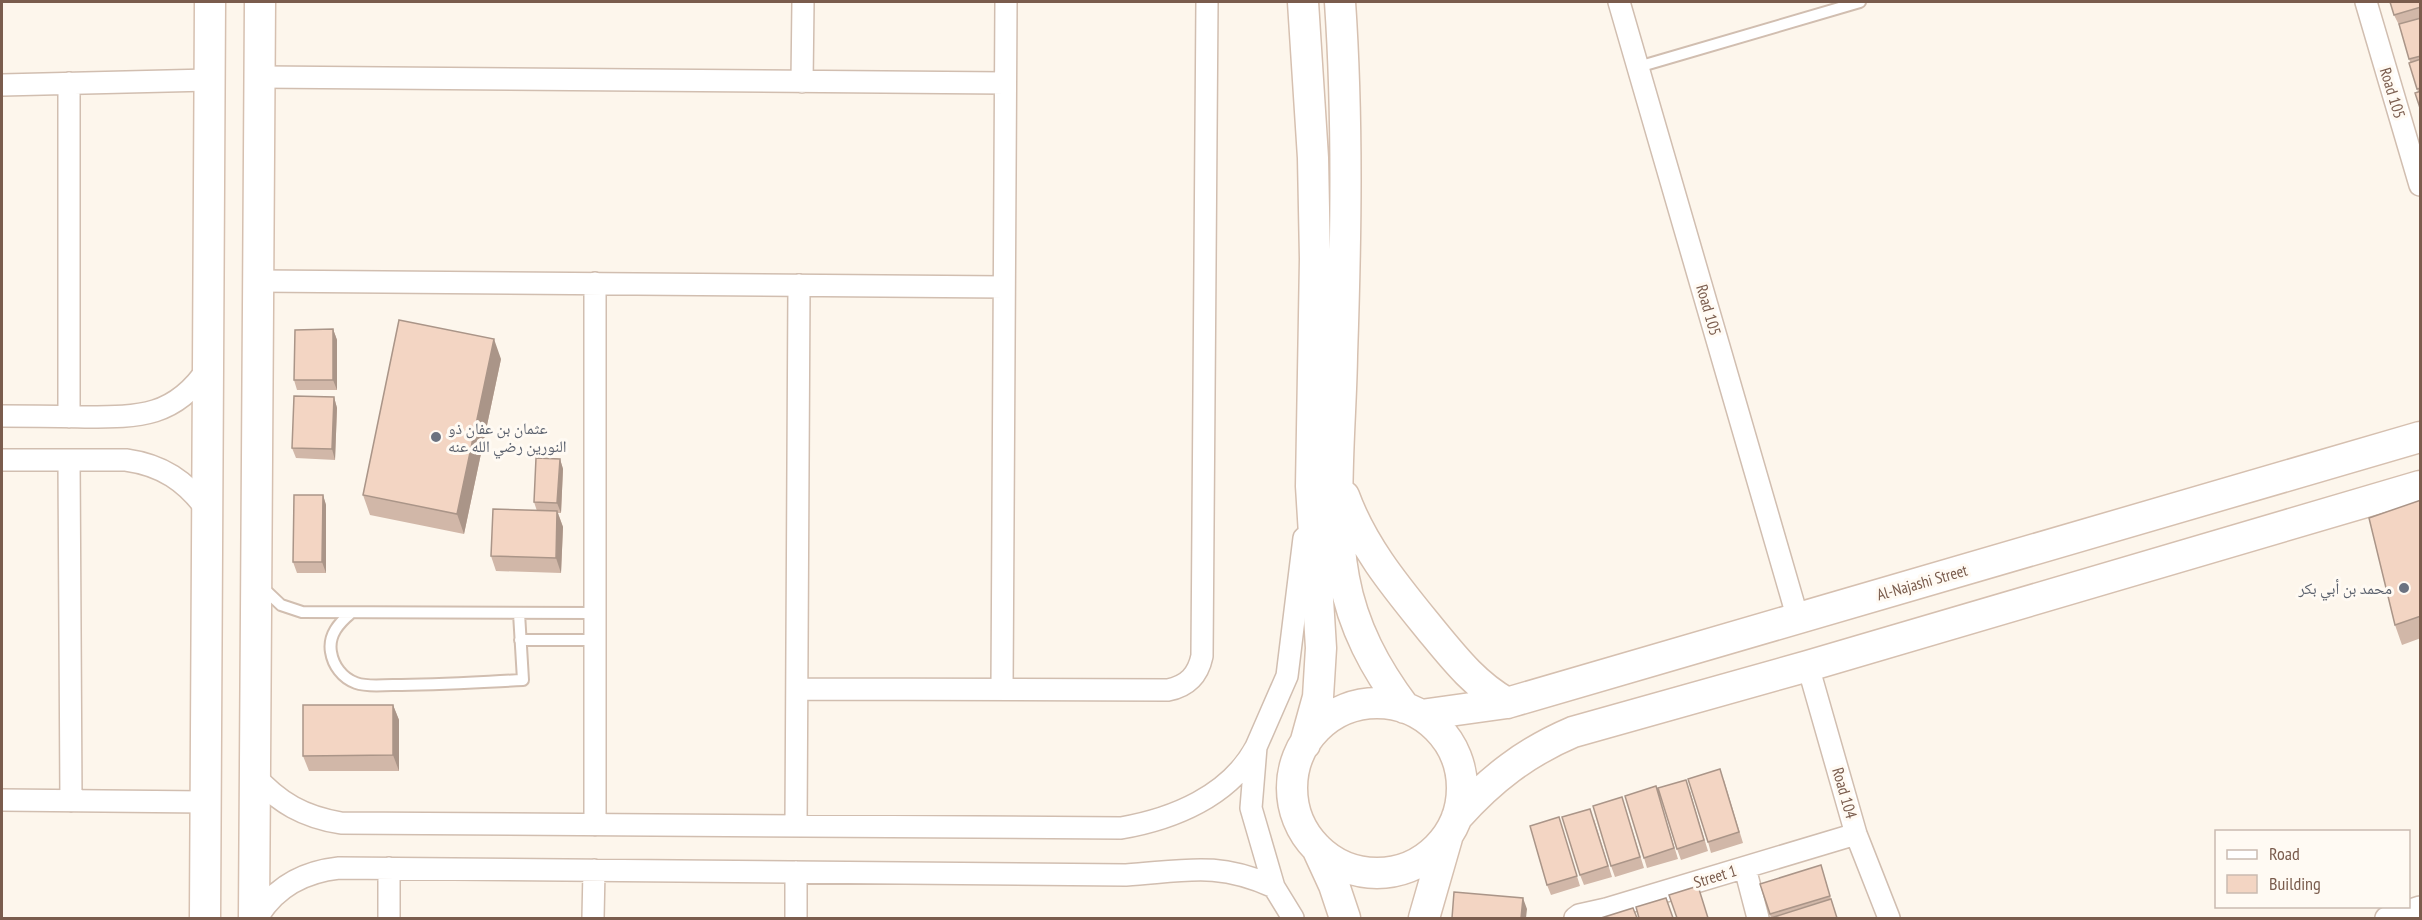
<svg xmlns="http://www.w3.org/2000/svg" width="2422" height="920" viewBox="0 0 2422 920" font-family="'PT Sans Narrow','Noto Naskh Arabic',sans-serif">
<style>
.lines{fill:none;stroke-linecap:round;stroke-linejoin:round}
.lane-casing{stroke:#d1beb0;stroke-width:14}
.street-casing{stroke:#d1beb0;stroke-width:24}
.secondary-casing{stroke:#d6c0b0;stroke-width:33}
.lane{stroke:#fff;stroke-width:10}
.street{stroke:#fff;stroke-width:21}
.secondary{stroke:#fff;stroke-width:30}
.wall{fill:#d1b7a8}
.shaded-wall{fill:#aa9588}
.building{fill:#f3d5c3;stroke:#aa9588;stroke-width:1.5}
.worship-dot{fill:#6b7280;stroke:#fffaf3;stroke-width:2}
.labels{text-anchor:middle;stroke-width:6;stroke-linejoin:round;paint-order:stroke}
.street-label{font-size:16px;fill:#7a5c4d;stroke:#fffaf3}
.worship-label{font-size:16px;fill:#5b616d;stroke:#fffaf3;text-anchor:start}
</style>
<rect width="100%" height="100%" fill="#fdf6ec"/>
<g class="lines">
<g class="lane-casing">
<path id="lane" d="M1638 67 1860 2
M262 587 281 605 302 612 595 613
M351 613C339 623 328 635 331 652 333 665 342 678 356 683 367 687 381 685 393 685 436 685 479 682 523 680L519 613
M520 640H595"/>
</g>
<g class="street-casing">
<path id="street" d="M1619 2 1798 619
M2366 2 2420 185
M260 77 1005 83
M802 82 803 2
M69 83V417
M2 85 209 80
M258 281 1004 287
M2 416C29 416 57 416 85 417 140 417 175 417 208 368
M2 460H126C162 465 186 481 207 510
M69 460 71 801
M1808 666 1856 834 1889 918
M797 689 1168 690C1188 686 1198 675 1202 656L1207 2
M1002 689 1006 2
M254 775C279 803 304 817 341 823L1121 828C1173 819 1230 796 1256 747
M2 800 205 802
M595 825V283
M796 826 799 285
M1745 868 1758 918
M257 918C275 887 303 872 339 868L1126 875C1185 871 1217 861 1274 887
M389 918V868
M593 918 594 870
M796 918V872
M1293 918 1274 887 1251 808 1256 747 1287 676 1304 538
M1575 918 1579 915 1606 909 1856 834
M2386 918 2420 907"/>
</g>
<g class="secondary-casing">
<path id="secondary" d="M1303 2 1313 158 1315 259 1311 486 1321 648 1318 697 1305 744
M1340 2C1348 119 1346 238 1342 356 1341 426 1331 509 1344 578 1353 627 1375 668 1405 708
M1344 496C1363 548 1397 588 1431 630 1454 658 1475 685 1507 703
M1292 788a85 85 0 1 1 170 0a85 85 0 1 1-170 0Z
M1421 715 1507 703 2420 437
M1457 817C1491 779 1526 752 1573 732L1808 666 2420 486
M1317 848 1334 885 1345 918
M205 918 210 2
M254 918 260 2
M1424 918 1447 838"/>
</g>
<use href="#lane" class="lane"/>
<use href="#street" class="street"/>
<use href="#secondary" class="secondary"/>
</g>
<path class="wall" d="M2421 2V111L2418 92 2409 63 2410 62 2399 25 2394 15Z
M333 329 337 340V390H297L294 380Z
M501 359 464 534 370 515 363 495Z
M334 397 337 408 335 460 296 458 292 448Z
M560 459 563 469 561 513H558L563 527 561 573 496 571 491 556 537 511 534 502Z
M323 495 326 505V573H297L293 562Z
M2421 500V638L2402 645 2395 625Z
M393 705 399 720V771H309L303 756Z
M1724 780 1743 843 1711 853 1708 842Z
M1656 786 1678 859 1647 868 1644 858Z
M1690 791 1708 851 1681 860 1677 849Z
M1622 797 1644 868 1615 877 1611 866Z
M1559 817 1580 886 1551 895 1547 885Z
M1594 819 1612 877 1584 885 1580 875Z
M1821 865 1831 899 1771 918 1760 884Z"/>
<path class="shaded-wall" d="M333 329 337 340V390L333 380Z
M494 339 501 359 464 534 457 514Z
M334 397 337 408 335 460 332 449Z
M560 459 563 469 561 513 557 503Z
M323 495 326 505V573L322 562Z
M557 511 563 527 561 573 556 558Z
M393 705 399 720V771L393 755Z
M1523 898 1527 909 1526 918H1521Z"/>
<path class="building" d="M2390 2H2421V7L2394 15Z
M2421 18V56L2409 59 2399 24Z
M2421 59V88L2417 89 2409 63Z
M2421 91V111L2415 93Z
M399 320 494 339 457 514 363 495Z
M333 329V380H294L295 330Z
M294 396 334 397 332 449 292 448Z
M536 458 560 459 557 503 534 502Z
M294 495H323L322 562H293Z
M2421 500V616L2395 625 2369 518Z
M493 509 557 511 556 558 491 556Z
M303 705H393V755L303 756Z
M1720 769 1739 832 1708 842 1688 779Z
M1686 780 1704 840 1677 849 1658 788Z
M1656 786 1674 848 1644 858 1625 796Z
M1622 797 1640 857 1611 866 1593 806Z
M1590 809 1608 866 1580 875 1562 817Z
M1559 817 1577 876 1547 885 1530 826Z
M1821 865 1830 896 1770 914 1760 884Z
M1698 886 1708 918H1677L1669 895Z
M1454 892 1523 898 1521 918H1452Z
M1666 898 1673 918H1639L1636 907Z
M1831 899 1837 918H1771Z
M1633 908 1637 918H1601Z"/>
<g class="worship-dot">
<circle cx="436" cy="437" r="6"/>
<circle cx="2404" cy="588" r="6"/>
</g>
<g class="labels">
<g class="street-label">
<text transform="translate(2393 93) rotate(73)" y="6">Road 105</text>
<text transform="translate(1709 310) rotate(74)" y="6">Road 105</text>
<text transform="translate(1922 582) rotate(-16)" y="6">Al-Najashi Street</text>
<text transform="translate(1845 793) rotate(74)" y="6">Road 104</text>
<text transform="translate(1715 876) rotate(-17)" y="6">Street 1</text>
</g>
<g class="worship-label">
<text x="448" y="434">عثمان بن عفان ذو<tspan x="448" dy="18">النورين رضي الله عنه</tspan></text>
<text x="2392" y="594" text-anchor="end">محمد بن أبي بكر</text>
</g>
</g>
<rect width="2422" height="920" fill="none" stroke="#7a5c4d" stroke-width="6"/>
<rect x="2215" y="830" width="195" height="78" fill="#fffaf3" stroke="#cabbb1" stroke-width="1.5"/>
<rect x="2227" y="850" width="30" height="9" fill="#ffffff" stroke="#cabbb1" stroke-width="1.5"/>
<text x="2269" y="860" font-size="18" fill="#7a5c4d">Road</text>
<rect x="2227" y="875" width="30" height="18" fill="#f3d5c3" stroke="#cabbb1" stroke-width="1.5"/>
<text x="2269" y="890" font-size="18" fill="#7a5c4d">Building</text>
</svg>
